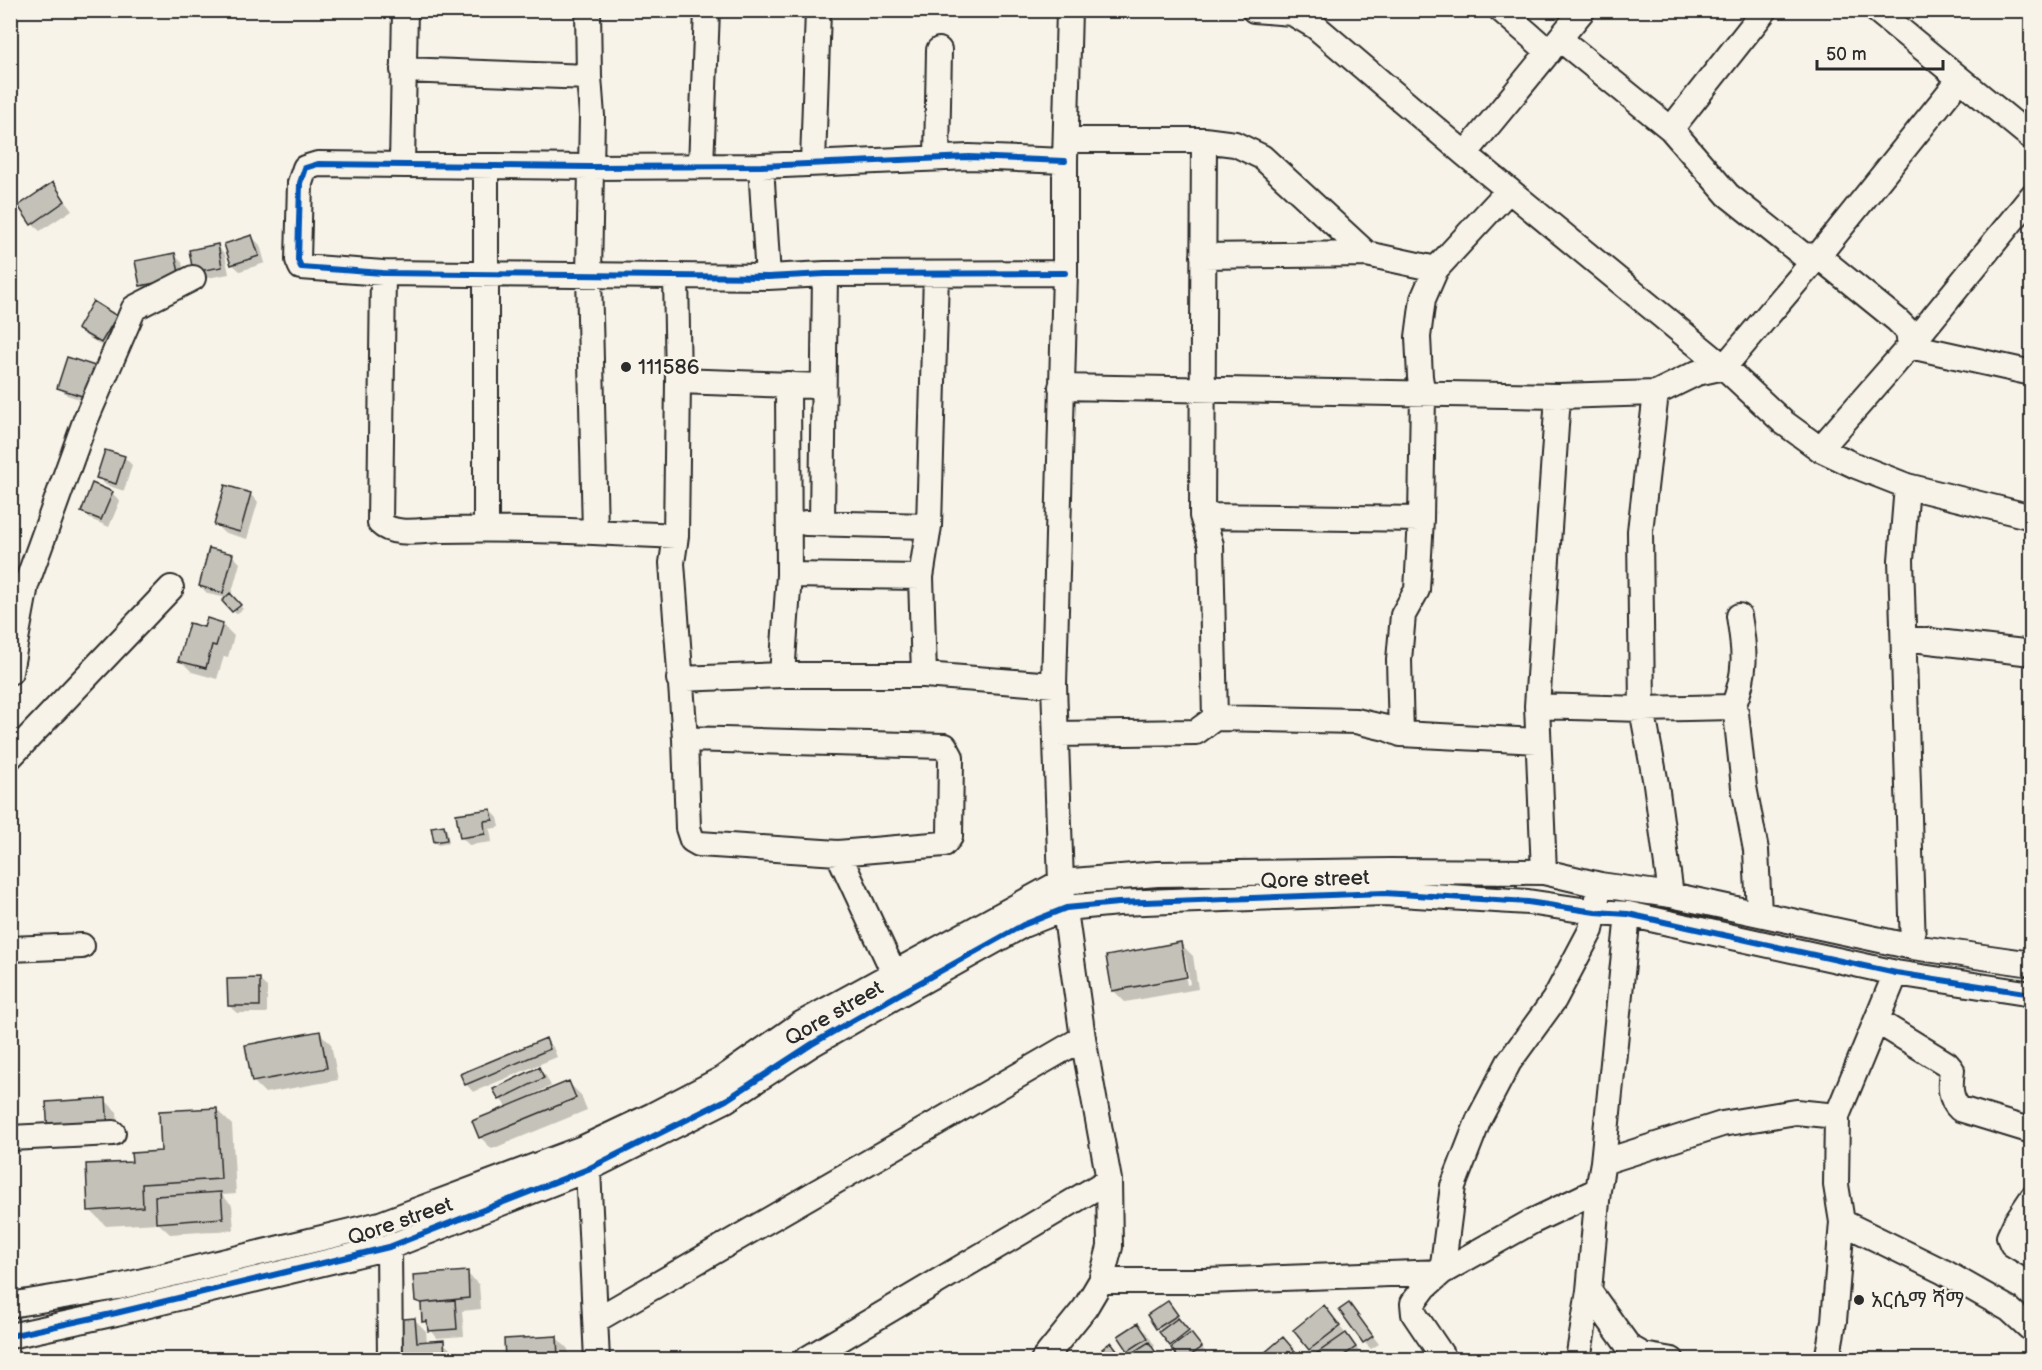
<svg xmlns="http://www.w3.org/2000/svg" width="2042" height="1370" viewBox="0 0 2042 1370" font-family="'Balsamiq Sans','Noto Sans Ethiopic',sans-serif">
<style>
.shadow{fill:#0003;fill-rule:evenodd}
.building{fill:#c4c1b9;stroke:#2b2b2b;stroke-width:1.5}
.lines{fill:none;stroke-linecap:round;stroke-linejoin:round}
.minor-casing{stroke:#2b2b2b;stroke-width:28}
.minor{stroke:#f7f3e8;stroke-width:24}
.cycleway-casing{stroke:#f7f3e8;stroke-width:10}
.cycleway{stroke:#0057b8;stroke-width:6}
.poi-dot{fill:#2b2b2b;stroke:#f7f3e8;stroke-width:2}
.labels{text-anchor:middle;stroke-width:5;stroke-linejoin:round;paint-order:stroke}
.poi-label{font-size:21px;fill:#2b2b2b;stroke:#f7f3e8;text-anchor:start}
.street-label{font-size:21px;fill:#2b2b2b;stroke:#f7f3e8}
</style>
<rect width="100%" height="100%" fill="#f7f3e8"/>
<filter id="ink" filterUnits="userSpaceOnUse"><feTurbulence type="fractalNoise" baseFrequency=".0167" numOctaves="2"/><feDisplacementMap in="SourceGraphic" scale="12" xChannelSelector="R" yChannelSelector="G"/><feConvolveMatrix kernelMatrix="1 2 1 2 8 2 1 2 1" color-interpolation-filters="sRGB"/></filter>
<g filter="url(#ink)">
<path class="shadow" d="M53 184 72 210 40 231 32 224Z
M252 237 260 245 265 263 240 271 232 264Z
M217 246 225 254 229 274 202 279 194 272Z
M174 255 182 262 186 286 149 293 141 285Z
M117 317 124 324 109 350 86 336 79 329Z
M68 359 94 368 102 375 92 403 67 395 59 387Z
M124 457 132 465 124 491 106 485 98 478Z
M112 493 120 501 109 527 90 519 82 511Z
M250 494 258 502 247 539 223 532 215 524Z
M232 555 240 563 231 596 243 609 236 614 224 601 227 598 208 594 200 586Z
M222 624 234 636 228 657 224 656 217 679 192 672 180 660 205 629Z
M491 810 498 818 500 827 490 829 492 842 469 845 461 837Z
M444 826 447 830 449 843 438 845 435 842Z
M1181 944 1193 956 1198 989 1125 1002 1113 990ZM1182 955H1185L1190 984 1187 985Z
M259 980 267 987V1013H237L229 1006Z
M319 1032 331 1044 338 1080 265 1093 253 1081Z
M545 1039 553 1047 557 1057 473 1092 466 1084Z
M539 1069 546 1076 551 1086 532 1095 533 1098 569 1083 581 1095 587 1110 492 1149 480 1137 508 1108 500 1099Z
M105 1100 117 1112 119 1142 61 1145Z
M216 1109 232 1125 236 1194 222 1195 232 1205 234 1230 170 1234 158 1223 106 1226 90 1210 133 1163 162 1152Z
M467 1273 479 1285 481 1309 462 1311 464 1336 437 1338 424 1321 423 1307 416 1301Z
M1168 1303 1175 1311 1183 1324 1212 1360H1182L1149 1315Z
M1349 1305 1379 1344 1371 1349 1364 1342Z
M1331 1315 1362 1355 1355 1360H1318L1295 1330Z
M414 1319 426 1331 427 1343 443 1342 455 1354 456 1360H396Z
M1138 1325 1146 1332 1155 1346 1152 1348 1162 1360H1136L1120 1336Z
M556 1337 568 1349 569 1360H507Z"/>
<path class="building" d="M53 182 65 201 31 225 18 206Z
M252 235 259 256 231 265 224 244Z
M218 244 222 267 193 272 189 250Z
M175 253 180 278 140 286 135 261Z
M93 301 117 316 101 343 77 329Z
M67 357 95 366 85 397 57 388Z
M105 450 125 456 116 484 96 478Z
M92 483 113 492 101 520 81 512Z
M225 485 251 493 240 532 214 525Z
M209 548 233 554 223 593 199 586Z
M230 593 241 605 232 612 222 601Z
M207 618 223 623 216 646 212 645 206 668 178 661 189 623 204 627Z
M491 809 493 820 484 821 485 834 460 838 456 814Z
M444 825 447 840 434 842 431 827Z
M1181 942 1187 977 1112 991 1106 956Z
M260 978V1006H228L227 979Z
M320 1031 327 1068 252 1082 245 1045Z
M546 1038 550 1049 465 1085 460 1074Z
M539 1067 544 1078 499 1100 493 1089Z
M569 1081 576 1098 479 1138 472 1121Z
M106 1098 108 1131 48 1134 46 1102Z
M217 1108 221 1179 142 1184 143 1207 88 1211 86 1164 132 1162 131 1153 161 1151 159 1111Z
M221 1192 223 1218 156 1223 155 1196Z
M468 1271 469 1298 421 1303 415 1301 413 1275Z
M455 1300 457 1329 428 1331 427 1321 422 1322 421 1303Z
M1168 1301 1178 1315 1156 1329 1147 1315Z
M1349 1303 1373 1336 1363 1343 1339 1310Z
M1324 1305 1340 1326 1309 1350 1293 1330Z
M415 1318 417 1342 444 1340 445 1360H395L392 1320Z
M1178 1318 1189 1331 1170 1346 1159 1332Z
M1138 1323 1148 1338 1128 1351 1118 1336Z
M1191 1333 1202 1347 1185 1360H1180L1171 1348Z
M1346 1333 1356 1347 1337 1360H1316L1313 1356Z
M557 1336 558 1360H505L504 1339Z
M1283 1337 1301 1358 1298 1360H1256Z
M1111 1342 1124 1359 1123 1360H1110L1102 1349Z
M1149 1342 1158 1356 1152 1360H1134L1130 1354Z"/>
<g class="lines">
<g class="minor-casing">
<path id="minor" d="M588 10 589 77 592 116 589 275 595 532
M1254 10 1292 13 1316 27 1465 154 1724 367 1783 422 1820 449 1856 466 1907 486 2032 517
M1501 10 1549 52
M1876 10 2032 138
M1560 39 1671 129 1728 195 1803 255 1818 256 1897 320 1908 331 1910 346 2032 373
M403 70 589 77
M1671 129 1765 10
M1066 140H1204L1235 144 1262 157 1367 254
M1204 140 1202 516 1211 545 1215 718
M1465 154 1583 10
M937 158 939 50
M1065 161 969 157 761 166 590 167 318 164 305 168 300 183 298 260 301 267 383 273 768 277 825 274 1065 273
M813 163 818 10
M402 164 405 10
M701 166 707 10
M761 166 768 277
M486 167V529
M1203 256 1367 254 1436 269
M383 273 380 523C394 537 423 530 442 530 520 528 598 532 676 536
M676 277 678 381 676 536 672 563 685 739 688 828 692 840 699 844 838 853 944 844 950 837 951 757 945 746 685 739
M678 381 823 386
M1061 387 1558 396 1656 393 1697 373 1724 367 1818 256 1960 79
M1656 393 1640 531 1642 709 1656 784 1671 895
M1820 449 1910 346 2032 196
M1907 486 1901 560 1913 947
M1202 516 1421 519
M806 523 929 526
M822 523 825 274
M789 575 921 577
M1739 616C1745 652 1747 672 1733 707L1736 713 1744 787 1756 850 1759 913
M1904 638 2032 653
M10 672 26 585 86 419 134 308 193 278
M782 675 789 575 788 384
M924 675 921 577 929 526 936 274
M679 679 782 675H924L1054 685
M1537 706 1642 709 1733 707
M1056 734 1196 732 1215 718 1356 721 1386 728 1401 734 1537 741
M1401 734 1399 660 1403 615 1417 590 1421 519 1423 394 1420 377 1418 337 1423 299 1436 269 1509 190
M10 757 171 588
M838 853 894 973
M1544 872 1537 706 1558 396
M10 949 82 946
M1877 1021 1947 1064 1952 1070C1950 1085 1949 1099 1960 1109L2032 1131
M10 1138 113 1133
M1603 1162 1722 1124 1796 1112 1837 1116
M588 1169 597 1360
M2032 1198 2016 1222 2009 1237 2012 1244 2032 1256
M1842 1222 1944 1272 2009 1309 2032 1330
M389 1247 390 1360
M1442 1272 1453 1186 1479 1119 1509 1062 1554 1000 1591 930 1597 898
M1101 1281H1206L1442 1272
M1589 1291 1629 1347 1643 1355 1672 1360
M10 1305 118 1287 380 1224 583 1148 653 1115 722 1079 799 1025 1061 882 1157 874 1390 871 1544 872 1600 885 1671 895 1913 947 2032 964
M596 1320 1083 1038
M10 1336 116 1313 389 1247 588 1169 726 1100 812 1044 903 992 1023 925 1066 908 1118 903 1384 893 1528 902 1595 912 1628 914 1896 973 2032 994
M805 1360 1109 1180
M1043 1360 1085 1308 1101 1281 1110 1247 1109 1180 1083 1038 1061 882 1054 685 1065 273V161L1069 10
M1445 1360 1414 1314 1413 1303 1425 1287 1442 1272 1531 1222 1598 1190
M1578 1360 1589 1291 1598 1190 1603 1162 1628 914
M1827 1360 1834 1321 1842 1222 1836 1185 1837 1116 1896 973"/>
</g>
<use href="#minor" class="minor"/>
<g class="cycleway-casing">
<path id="cycleway" d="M1065 161 969 157 761 166 590 167 318 164 305 168 300 183 298 260 301 267 383 273 768 277 825 274 1065 273
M10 1336 116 1313 389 1247 588 1169 726 1100 812 1044 903 992 1023 925 1066 908 1118 903 1384 893 1528 902 1595 912 1628 914 1896 973 2032 994"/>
</g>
<use href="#cycleway" class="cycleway"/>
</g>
</g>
<g class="poi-dot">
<circle cx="626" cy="367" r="6"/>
<circle cx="1859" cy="1300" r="6"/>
</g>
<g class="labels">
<g class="poi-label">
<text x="638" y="374">111586</text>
<text x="1871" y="1307">አርሴማ ሻማ</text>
</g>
<g class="street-label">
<text transform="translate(1315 879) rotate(-2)" y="7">Qore street</text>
<text transform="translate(834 1013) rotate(-30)" y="7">Qore street</text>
<text transform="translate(400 1221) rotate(-19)" y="7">Qore street</text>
</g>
</g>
<rect width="2042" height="1370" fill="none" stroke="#f7f3e8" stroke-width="36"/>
<rect x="18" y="18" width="2006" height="1334" fill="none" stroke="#2b2b2b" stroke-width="2" filter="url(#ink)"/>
<path d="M1817 60v9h126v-9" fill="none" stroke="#2b2b2b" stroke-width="3"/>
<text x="1826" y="60" font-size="18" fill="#2b2b2b" stroke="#f7f3e8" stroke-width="4.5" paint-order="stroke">50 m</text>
</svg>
